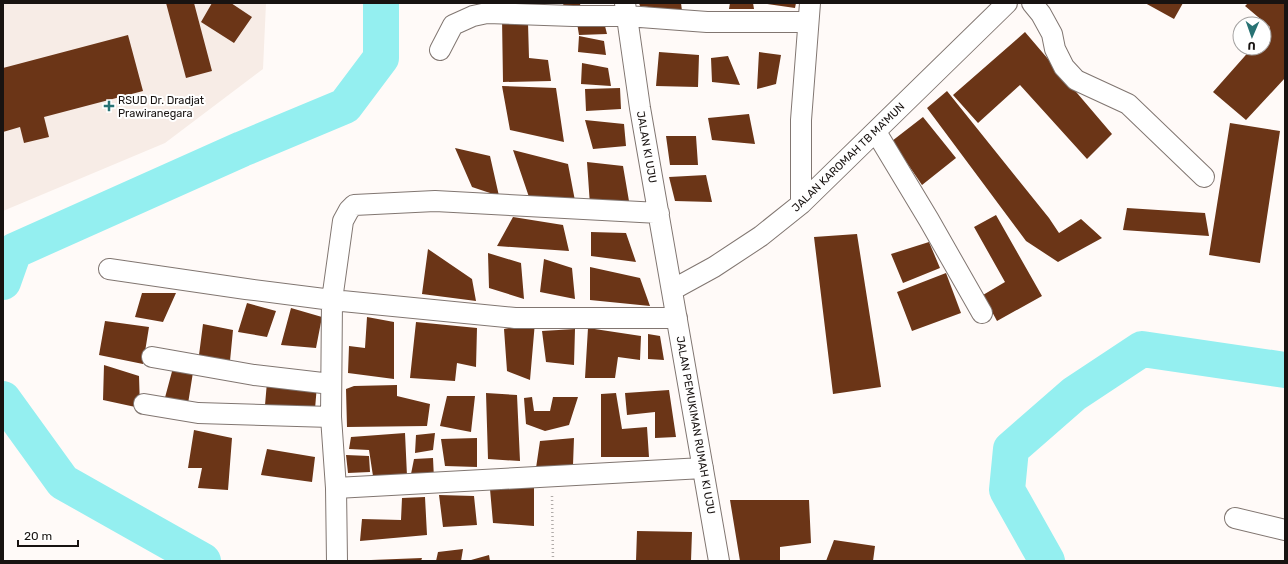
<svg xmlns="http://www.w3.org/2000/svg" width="1288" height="564" viewBox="0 0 1288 564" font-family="Rubik,sans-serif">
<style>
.built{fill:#f7ece6}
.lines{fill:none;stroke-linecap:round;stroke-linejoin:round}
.river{stroke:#94eff0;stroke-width:36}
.building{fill:#6b3517}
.street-casing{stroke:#817671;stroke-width:22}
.path{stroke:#b0aba9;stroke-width:2.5;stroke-dasharray:1 3;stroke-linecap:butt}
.street{stroke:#fff;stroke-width:20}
.poi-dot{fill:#287273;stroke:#fff;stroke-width:1.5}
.labels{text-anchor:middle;stroke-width:4;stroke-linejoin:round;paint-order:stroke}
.poi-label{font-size:11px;fill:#181311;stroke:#fff;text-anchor:start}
.street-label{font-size:11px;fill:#181311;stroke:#fff}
</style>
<rect width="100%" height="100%" fill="#fffaf8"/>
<path class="built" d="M3 3H266L263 69 165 143 3 211Z"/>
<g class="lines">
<path class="river" d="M3 282 14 251 242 149 345 106 381 58V3
M3 399 63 482 203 561
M1047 561 1007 490 1011 449 1074 394 1142 349 1285 370"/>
</g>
<path class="building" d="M166 3H194L212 71 186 78Z
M212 3H231L252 17 234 43 201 22Z
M563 3H580L581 12 565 14Z
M639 3H681L682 11 640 6Z
M730 3H753L754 9H729Z
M760 3H796L795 8Z
M1145 3H1183L1174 19Z
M1248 3H1285V78L1246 120 1213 92 1252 48H1264V34L1270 27 1245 6Z
M502 18 528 23 529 58 548 60 551 81 503 82Z
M603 18 607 34 579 35 577 23Z
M1025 32 1112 134 1087 159 1020 85 978 123 953 95Z
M128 35 143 91 44 117 49 137 24 143 20 127 3 132V68Z
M579 36 604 41 606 55 578 52Z
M659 52 699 55 698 87 656 86Z
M759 52 781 55 776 84 757 89Z
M728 56 740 85 712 82 711 58Z
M582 63 608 68 611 86 581 84Z
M502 86 556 88 564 142 510 130Z
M620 88 621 109 586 111 585 89Z
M947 91 1049 218 1059 233 1081 219 1102 238 1058 262 1026 241 927 108Z
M749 114 755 144 712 140 708 118Z
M923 117 956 158 922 185 892 141Z
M585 120 624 124 626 146 593 149Z
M1230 123 1280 131 1260 263 1209 255Z
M666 136H696L698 165H670Z
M455 148 490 156 499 196 472 187Z
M513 150 568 164 576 206 529 197Z
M587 162 623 166 630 207 590 205Z
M706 175 712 202 675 201 669 177Z
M1127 208 1205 213 1209 236 1123 230Z
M996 215 1042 296 997 321 983 295 1005 282 974 227Z
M513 217 563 225 569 251 497 246Z
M591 232 626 233 636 262 591 256Z
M857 234 881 387 833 394 814 237Z
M929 242 940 268 903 283 891 254Z
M428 249 472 279 476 301 422 294Z
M488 253 521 263 524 299 489 288Z
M544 259 572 268 575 299 540 292Z
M590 267 640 278 650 306 590 300Z
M946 273 961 313 912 331 897 292Z
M142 293H176L163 322 135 317Z
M247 303 276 311 267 337 238 332Z
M291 308 322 317 316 348 281 345Z
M367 317 394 322V379L348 373 349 346 365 348Z
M105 321 149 327 143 364 99 355Z
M416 322 477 328 476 367 457 363 455 381 410 378Z
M535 322 530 380 507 371 504 329Z
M203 324 233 330 230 361 199 355Z
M588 328 641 336 640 360 618 357 615 378H585Z
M575 329 574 365 546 362 542 331Z
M648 334 660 336 664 360 648 359Z
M174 364 194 366 187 410 163 405Z
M104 365 139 376 140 408 103 400Z
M267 382 317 385 315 409 265 405Z
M397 385V396L430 404 427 426 347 427 346 389 354 386Z
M669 390 676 437 655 438V412L627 415 625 393Z
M486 393 517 395 520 461 488 459Z
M616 393 622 429 647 427 649 457H601V394Z
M447 396H475L471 432 440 426Z
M532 397 534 411H550L553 397H578L569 425 545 431 526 424 524 398Z
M194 430 232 438 228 490 198 488 202 468H188Z
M405 433 407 476H373L369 450 349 449 351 437Z
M435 433 433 450 415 453 416 435Z
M477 438V467L445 466 441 439Z
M574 438 573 465 536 468 540 441Z
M267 449 315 457 312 482 261 475Z
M346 455 369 456 370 472 348 473Z
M433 458 434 479H410L414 459Z
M534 487V526L493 523 490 489Z
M439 495 474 496 477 525 443 527Z
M425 497 427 535 360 541 362 519 401 520 402 498Z
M730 500H809L811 543 780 547V561H740Z
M637 531 692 532 691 561H636Z
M834 540 875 546 873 561H826Z
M463 549 461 561H436L438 552Z
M489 555 490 561H471V560Z
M422 558 421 561H371V560Z"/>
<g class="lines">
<g class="street-casing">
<path id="street" d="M625 3 640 108 719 561
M1032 3 1041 14 1052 34 1055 49 1064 67 1076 80 1128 104 1204 177
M440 50 453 25 473 16 487 13 573 16H627L707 22H808
M876 132 929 220 982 313
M801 204V120L810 3
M109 269 246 289 332 300 515 318H677
M672 290 714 267 761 236 801 204 1007 3
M152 357 254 375 331 384
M144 404 198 413 331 417
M336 488 703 468
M1235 518 1285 530
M337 561 336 488 331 417 332 300 343 221 349 210 354 205 435 201 659 213"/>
</g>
<path class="path" d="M552 496 553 561"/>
<use href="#street" class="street"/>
</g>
<path class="poi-dot" d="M107 100h4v4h4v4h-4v4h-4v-4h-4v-4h4z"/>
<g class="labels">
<g class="poi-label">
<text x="118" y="104">RSUD Dr. Dradjat<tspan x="118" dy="13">Prawiranegara</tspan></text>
</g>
<g class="street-label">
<text transform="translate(647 147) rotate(80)" y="4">JALAN KI UJU</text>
<text transform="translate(848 157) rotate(-44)" y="4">JALAN KAROMAH TB MA'MUN</text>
<text transform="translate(696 425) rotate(80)" y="4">JALAN PEMUKIMAN RUMAH KI UJU</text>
</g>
</g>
<rect width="1288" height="564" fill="none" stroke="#181311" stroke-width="8"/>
<g transform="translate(1252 36) rotate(182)"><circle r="19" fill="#ffffff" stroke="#a3a1a0"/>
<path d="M0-3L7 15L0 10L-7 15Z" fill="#287273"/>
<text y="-6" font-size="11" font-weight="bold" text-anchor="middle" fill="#181311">U</text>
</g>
<path d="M18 540v6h60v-6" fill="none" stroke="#181311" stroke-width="2"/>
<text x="24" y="540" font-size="12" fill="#181311" stroke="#ffffff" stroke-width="3" paint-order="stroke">20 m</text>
</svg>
